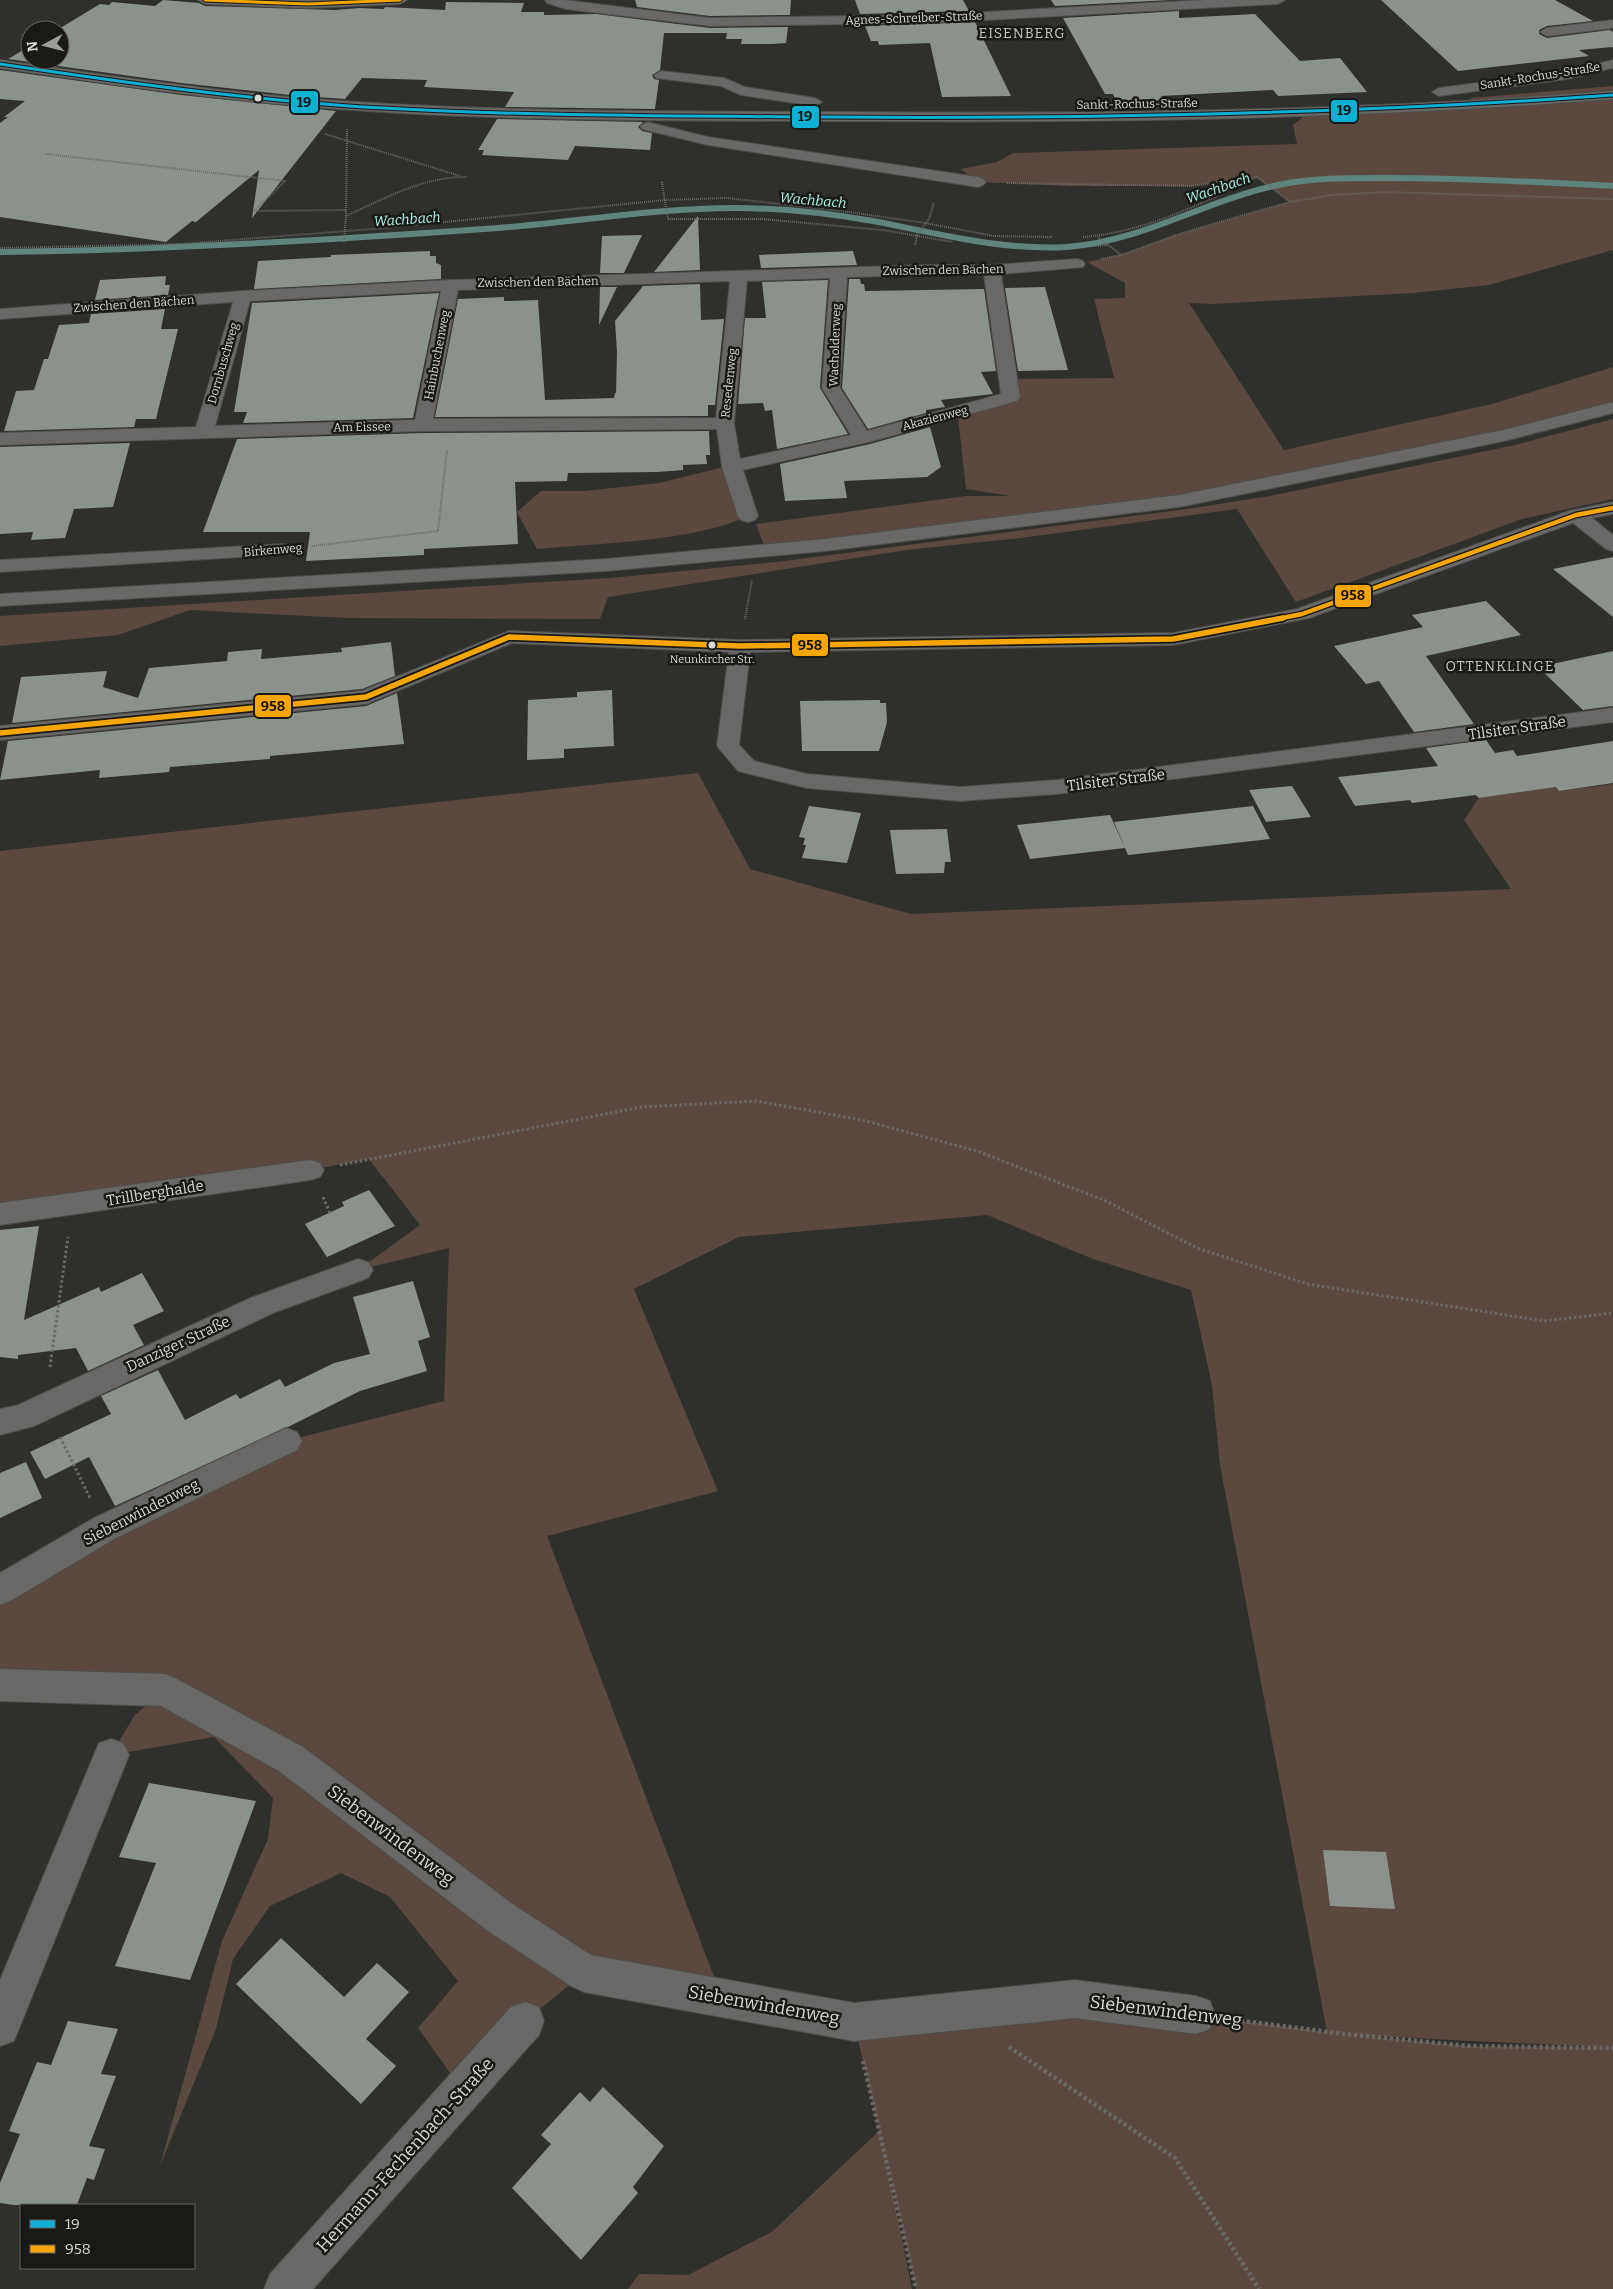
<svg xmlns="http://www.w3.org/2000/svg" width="1613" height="2289" viewBox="0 0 1613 2289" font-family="Bitter,serif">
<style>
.green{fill:#5b493f;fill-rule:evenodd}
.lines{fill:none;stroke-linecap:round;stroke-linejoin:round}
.stream{stroke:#5f837d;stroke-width:6}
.building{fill:#8b918b}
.minor-casing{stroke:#4d4e4b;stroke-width:2}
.major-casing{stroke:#4d4e4b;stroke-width:2}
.path-far2{stroke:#6a6a68;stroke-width:2;stroke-dasharray:1 1;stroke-linecap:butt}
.path-far1{stroke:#6a6a68;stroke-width:3;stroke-dasharray:2.5 2.5;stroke-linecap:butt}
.path{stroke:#6a6a68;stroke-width:4.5;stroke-dasharray:3 3;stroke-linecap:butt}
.minor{fill:#696867;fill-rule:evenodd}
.major{fill:#696866;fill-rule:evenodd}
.path-bridge{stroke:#6a6a68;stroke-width:2;stroke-dasharray:1 1;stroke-linecap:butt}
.bus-1-casing{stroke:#191916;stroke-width:5}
.bus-2-far2-casing{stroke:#191916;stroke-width:5}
.bus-2-far1-casing{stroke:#191916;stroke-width:7}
.bus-2-casing{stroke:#191916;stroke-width:9}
.bus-1{stroke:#0dafd3;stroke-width:3}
.bus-2-far2{stroke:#f7a600;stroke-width:3}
.bus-2-far1{stroke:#f7a600;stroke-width:4.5}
.bus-2{stroke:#f7a600;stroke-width:5.5}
.bus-dot{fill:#d8d9d4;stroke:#191916;stroke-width:2}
.labels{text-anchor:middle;stroke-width:5;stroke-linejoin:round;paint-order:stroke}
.far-bus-label{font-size:11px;fill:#d8d9d4;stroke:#191916}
.far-street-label{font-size:12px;fill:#d8d9d4;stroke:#191916}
.far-neighbourhood-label{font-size:14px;letter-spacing:1px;fill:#c5c8be;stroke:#191916}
.far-water-label{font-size:14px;font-style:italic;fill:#abf4ea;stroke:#191916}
.street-label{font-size:15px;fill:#d8d9d4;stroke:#191916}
.near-street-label{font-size:18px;fill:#d8d9d4;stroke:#191916}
.line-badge{stroke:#191916;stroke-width:2}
.pale-badge-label{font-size:14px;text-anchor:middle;font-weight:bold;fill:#111}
</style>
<rect width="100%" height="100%" fill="#2f302c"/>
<path class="green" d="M1613 86V250L1489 285 1413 293 1213 304 1189 303 1284 450 1492 404 1613 367V407L1236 489 766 550 756 524 966 496H1011L966 489 958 417 1011 397 1008 379 1114 378 1094 299 1125 298V283L1087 262 1121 255 1179 234 1290 202 1257 177 1191 186H1069L978 182 961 169 997 162 1013 153 1297 144 1293 125 1309 112 1473 106 1471 98Z
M1613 419V499L1522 519 1296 602 1237 509 1021 538 907 550 608 597 600 619 346 618 190 610 118 635 0 646V616L610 578 776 562 1187 509 1270 496 1515 445Z
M724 467 748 516C693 542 598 543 537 549L517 512 541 491H584L659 483Z
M698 773 750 869 911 914 1511 889 1464 820 1479 798 1556 787 1560 791 1613 784V2289H916L887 2164 912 2289H628L639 2274 688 2275 773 2231 879 2131 854 2022 1196 2015 1327 2032 1220 1465 1212 1385 1191 1290 1093 1259 987 1215 739 1237 634 1289 718 1491 547 1536 722 1998 584 1973 525 2021 463 2091 418 2028 458 1981 390 1897 341 1873 270 1906 233 1959 216 2029 160 2166 222 1941 268 1839 273 1798 214 1737 111 1755 134 1716 164 1691 0 1685V1590L286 1441 444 1401 449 1248 358 1270 420 1225 369 1159 310 1170 0 1210V851ZM1368 2036 1603 2047H1604L1469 2046Z"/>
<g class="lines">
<path class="stream" d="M0 252C166 250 332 240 498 228 577 222 656 208 735 208 781 208 827 213 873 221 936 233 1002 251 1067 247 1141 242 1206 200 1278 185 1316 177 1354 178 1392 178 1466 178 1539 182 1613 186"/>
</g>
<path class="building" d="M163 0 199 3 205 6 335 10 360 8 384 9 385 7 445 10 446 2 524 3 521 12H544V15L596 14 710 28 788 27 786 43 772 44H741L742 39H726L727 33H664L660 70 652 75 654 79 659 80 655 109 505 107 514 92 424 87 427 80 362 78 345 99 290 95 181 83 8 59 30 46V60H60V30H57L100 4 109 5 112 2 155 6Z
M635 0H791L790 15 710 16 637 7Z
M855 0H963L969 11 860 14Z
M1051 0H1171L1055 6Z
M1381 0H1555L1593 21 1547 26 1539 30V34L1547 38 1610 30 1613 32V47L1579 50 1589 56 1458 71Z
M1179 11V18L1255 14 1300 61 1340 58 1367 92 1278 96 1273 90 1161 96 1164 100 1117 102 1113 94H1105L1063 18Z
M975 22 1011 96 942 97 930 43 879 45 878 41H871L865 26Z
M0 70 181 95 336 111 252 218 259 170 196 222 192 221 166 242 0 217V123L8 117H4L25 101 0 99Z
M497 119 643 122 638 127 642 131 652 133 650 150 575 146 568 160 482 155 484 150H478Z
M698 216 700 270 654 272Z
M642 235 624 273H600L602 236Z
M430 251V256H436V263L441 265V279L254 289 258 261 331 257V255Z
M853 251 857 265 761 268 759 255Z
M166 276 165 285H170L168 295 95 300 100 280Z
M849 279H860L861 284H864L865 291 984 289 996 371 981 372 993 394 941 400 945 407 926 410V413L868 429 842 388Z
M828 280 820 388 848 434 777 449 772 410 765 411 763 403 738 404 745 318H766L762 282Z
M700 284 701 320 724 319 715 405H708V416L435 417 458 299 504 297V301L538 300 545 400 614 398 615 393H616L617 352 615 321 643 286Z
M600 287H617L599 325Z
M1045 287 1068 370 1018 371 1005 288Z
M439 293 413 418 243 423 247 412H234L252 303Z
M165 309 161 329H178L156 419H136L134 427 4 431 16 391 34 390 44 359H48L59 325 89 323 91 314Z
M930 427 941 467 927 477 844 481 847 498 785 501 780 464 870 444Z
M709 431 710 455H706L707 464 683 465V470L657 472 568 473 567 481 515 482 518 544 424 549V555L306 561 310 532H203L237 439 423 433Z
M130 443 113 507 74 509 65 538 31 540 33 532 0 534V447Z
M1613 557V617L1553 569Z
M1486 601 1521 635 1426 656 1474 724 1414 732 1379 681 1366 684 1334 646 1423 627 1412 615Z
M391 642 395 676 362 689 12 723 21 677 107 671 103 687 138 698 149 668 227 661 228 652 262 649 261 659 342 652 341 648Z
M1613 651V706L1583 710 1538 667Z
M612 690 614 746 564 749V758L527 760 528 700 577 697V692Z
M397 693 404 744 270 756V759L170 767 169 772 99 778 100 770 0 780 8 741 366 706Z
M880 700V703H886L887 722 879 751H802L800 701Z
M1486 740 1495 753 1513 750 1517 756 1613 741V783L1559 791 1556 787 1479 798 1476 795 1412 803 1410 800 1355 806 1338 777 1438 766 1426 748Z
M1292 786 1311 817 1266 822 1249 790Z
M809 806 861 813 847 863 802 858 806 845H803L805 838 799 837Z
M1253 806 1270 839 1128 855 1114 822Z
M1110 815 1125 848 1030 859 1017 825Z
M947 829 951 862H945L944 873 896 874 890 830Z
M369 1190 395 1226 327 1257 305 1224 344 1206 342 1202Z
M39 1226 24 1320 99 1287 101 1292 142 1273 164 1311 133 1325 144 1345 88 1371 76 1348 18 1355V1359L0 1357V1230Z
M413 1281 430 1337 418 1341 427 1371 360 1391 288 1427 115 1506 89 1457 45 1479 30 1452 111 1414 101 1396 158 1370 185 1420 236 1394 240 1399 280 1379 285 1387 334 1363 370 1354 353 1297Z
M26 1462 42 1498 0 1518V1473Z
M149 1783 256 1801 190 1980 115 1966 156 1863 119 1857Z
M1323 1850 1386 1852 1395 1909 1330 1906Z
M281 1938 344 1997 377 1963 409 1992 366 2039 396 2066 361 2104 236 1984Z
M68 2021 118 2029 101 2074 116 2076 89 2146 105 2149 94 2180 87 2178 77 2205H14L0 2203V2183L20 2134 9 2131 37 2062 51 2065Z
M603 2087 664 2146 633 2187 638 2193 581 2260 512 2188 551 2144 541 2135 580 2092 590 2102Z"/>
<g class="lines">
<g class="minor-casing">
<path id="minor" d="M198 0H407L400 4 308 8 205 4Z
M545 0H564L710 18 930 15 1205 0H1285L1278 4 930 23 710 26 565 9 547 3Z
M1613 20V28L1547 36 1540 32 1547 28Z
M0 60C96 74 193 88 290 97 476 113 664 111 850 112 1104 114 1360 111 1613 91V99C1360 119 1104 123 850 121 664 120 476 122 290 105 193 97 96 82 0 68Z
M1613 60V68L1567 79 1439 96 1432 92 1439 88 1567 71Z
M661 71 724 78 745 87 815 98 822 102 815 106 741 95 721 86 656 78 654 75Z
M647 122 708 137 978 177 983 179 986 182 983 185 978 187 708 145 642 129 640 126Z
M1077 259 1083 261 1085 264 1083 267 1001 274 1020 397 1017 401 869 442 743 470 758 516 755 520 748 522 741 520 738 516 722 467 717 429 423 431 0 445V433L196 427 233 302 0 319V309L243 291 451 280 925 265H992ZM925 275H984L1001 394 867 431 840 388 847 277ZM830 278 822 388 851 435 740 459 734 423 747 281ZM730 281 716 418 433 419 458 290ZM441 291 415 420 215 426 250 301Z
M1613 502V514L1592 518 1613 535V551L1606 549 1573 523 1309 618 1173 645 750 652 739 745 754 761 807 774 960 787 1057 780 1613 708V722L1057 794 960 801 807 788 738 771 717 746 729 652 512 643 366 704 0 740V726L362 691 509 631 740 640 1173 633 1297 609 1569 511Z
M283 544 290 546 293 550 290 554 0 572V560Z
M310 1160 320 1163 324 1170 320 1177 310 1180 0 1225V1203Z
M358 1259 368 1262 373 1270 368 1278 273 1313 34 1426 0 1435V1409L18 1405 253 1297Z
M286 1428 297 1432 302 1441 297 1450 116 1538 12 1600 0 1605V1573L94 1518Z
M0 1669 165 1674 177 1679 303 1747 514 1905 591 1955 854 2003 1075 1980 1196 1996 1210 2001 1215 2015 1210 2029 1196 2034 1075 2018 854 2041 584 1992 571 1986 488 1931 279 1771 161 1706 0 1701Z
M111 1739 123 1743 129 1755 14 2041 0 2046V1980L99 1743Z
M525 2002 539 2007 544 2021 539 2035 313 2289H264L270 2274 511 2007Z"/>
</g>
<g class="major-casing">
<path id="major" d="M1613 402V413L1504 441 1179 507 825 551 606 571 0 606V594L606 559 825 539 1179 495 1503 430Z"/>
</g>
<path class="path-far2" d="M325 134 460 176
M46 154 285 181 254 211 346 210
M662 182 664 196
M1007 183 1191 186 1257 177 1290 202
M346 216 347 129
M668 219H762L883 230 953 242
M1083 237C1145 232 1201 204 1257 177
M1098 237 1121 255
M344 242 346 216C383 199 425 176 467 177
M915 245 917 235 929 219 934 202
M1098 246 1108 245
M0 248 180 244 385 228 665 200 727 198 842 211 925 223 994 236 1052 237
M1101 259 1121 255 1179 234 1243 215 1290 202 1332 195 1384 192 1613 199
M312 546 438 531 447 450
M745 619 752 580"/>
<path class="path-far1" d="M340 1165 642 1107 756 1101 862 1120 977 1151 1106 1201 1197 1248 1308 1284 1544 1321 1613 1313
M323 1197 330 1213
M50 1367 68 1237
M60 1437 90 1498"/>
<path class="path" d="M1235 2020 1345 2034 1469 2046 1613 2048
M1009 2047 1175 2158 1259 2289
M863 2061 916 2289"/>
<use href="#minor" class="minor"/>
<use href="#major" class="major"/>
<path class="path-bridge" d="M664 196 668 219"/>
<g class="bus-1-casing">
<path id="bus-1" d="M0 64C121 82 241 99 363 107 517 116 671 116 826 117 1089 119 1351 114 1613 95"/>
</g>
<g class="bus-2-far2-casing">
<path id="bus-2-far2" d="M205 0 308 4 400 0"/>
</g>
<g class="bus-2-far1-casing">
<path id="bus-2-far1" d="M1277 619 1302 614 1576 515 1613 508"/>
</g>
<g class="bus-2-casing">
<path id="bus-2" d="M0 733 366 697 509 637 740 646 1173 639 1283 618"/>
</g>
<use href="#bus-1" class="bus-1"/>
<use href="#bus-2-far2" class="bus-2-far2"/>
<use href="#bus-2-far1" class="bus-2-far1"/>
<use href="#bus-2" class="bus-2"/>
</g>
<g class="bus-dot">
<circle cx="258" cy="98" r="4.5"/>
<circle cx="712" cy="645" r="4.5"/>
</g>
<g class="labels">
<g class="far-bus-label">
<text x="712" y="663">Neunkircher Str.</text>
</g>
<g class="far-street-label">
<text transform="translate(914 18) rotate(-2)" y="4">Agnes-Schreiber-Straße</text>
<text transform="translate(1540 76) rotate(-9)" y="4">Sankt-Rochus-Straße</text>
<text transform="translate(1137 104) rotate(-1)" y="4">Sankt-Rochus-Straße</text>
<text transform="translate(943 270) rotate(-1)" y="4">Zwischen den Bächen</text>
<text transform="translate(538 282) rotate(-1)" y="4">Zwischen den Bächen</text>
<text transform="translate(134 304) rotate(-4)" y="4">Zwischen den Bächen</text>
<text transform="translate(835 345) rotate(-88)" y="4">Wacholderweg</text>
<text transform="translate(437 355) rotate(-79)" y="4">Hainbuchenweg</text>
<text transform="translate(223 363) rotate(-74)" y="4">Dornbuschweg</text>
<text transform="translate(729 383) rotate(-84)" y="4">Resedenweg</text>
<text transform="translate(935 418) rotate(-15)" y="4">Akazienweg</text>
<text transform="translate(362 427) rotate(-1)" y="4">Am Eissee</text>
<text transform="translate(273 550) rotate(-5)" y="4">Birkenweg</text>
</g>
<g class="far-neighbourhood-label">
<text x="1022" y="38">EISENBERG</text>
<text x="1500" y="671">OTTENKLINGE</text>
</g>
<g class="far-water-label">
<text transform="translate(1218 188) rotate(-19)" y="5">Wachbach</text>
<text transform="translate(813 200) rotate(5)" y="5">Wachbach</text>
<text transform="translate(407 219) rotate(-4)" y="5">Wachbach</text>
</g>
<g class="street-label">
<text transform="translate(1517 728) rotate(-8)" y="5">Tilsiter Straße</text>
<text transform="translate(1116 780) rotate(-7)" y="5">Tilsiter Straße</text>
<text transform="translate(155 1193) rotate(-9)" y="5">Trillberghalde</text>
<text transform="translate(178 1344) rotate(-25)" y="5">Danziger Straße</text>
<text transform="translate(141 1512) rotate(-27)" y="5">Siebenwindenweg</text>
</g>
<g class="near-street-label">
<text transform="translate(391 1835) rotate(37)" y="6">Siebenwindenweg</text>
<text transform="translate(764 2005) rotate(10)" y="6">Siebenwindenweg</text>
<text transform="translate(1166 2011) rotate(7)" y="6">Siebenwindenweg</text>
<text transform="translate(405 2155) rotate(-48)" y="6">Hermann-Fechenbach-Straße</text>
</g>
</g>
<g class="line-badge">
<rect x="290" y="90" width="29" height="24" rx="5" fill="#0dafd3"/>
<rect x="1330" y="99" width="28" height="24" rx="5" fill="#0dafd3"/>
<rect x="791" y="105" width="29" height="24" rx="5" fill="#0dafd3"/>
<rect x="1334" y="584" width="38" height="24" rx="5" fill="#f7a600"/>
<rect x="791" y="633" width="38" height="24" rx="5" fill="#f7a600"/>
<rect x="254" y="694" width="38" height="24" rx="5" fill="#f7a600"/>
</g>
<g class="pale-badge-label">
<text x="304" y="107">19</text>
<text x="1344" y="115">19</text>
<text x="805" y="121">19</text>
<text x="1353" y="600">958</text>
<text x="810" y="650">958</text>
<text x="273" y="711">958</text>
</g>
<rect x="20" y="2204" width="175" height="65" fill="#191916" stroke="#656662"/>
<rect x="30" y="2220" width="25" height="8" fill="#0dafd3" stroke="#656662"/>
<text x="65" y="2229" font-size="15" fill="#d8d9d4">19</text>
<rect x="30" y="2245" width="25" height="8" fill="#f7a600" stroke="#656662"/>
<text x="65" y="2254" font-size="15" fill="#d8d9d4">958</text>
<g transform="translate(45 45) rotate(263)"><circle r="24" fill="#191916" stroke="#656662"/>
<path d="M0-4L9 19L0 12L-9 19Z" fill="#9d9e99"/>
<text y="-8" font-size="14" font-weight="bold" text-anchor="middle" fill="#d8d9d4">N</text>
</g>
</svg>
